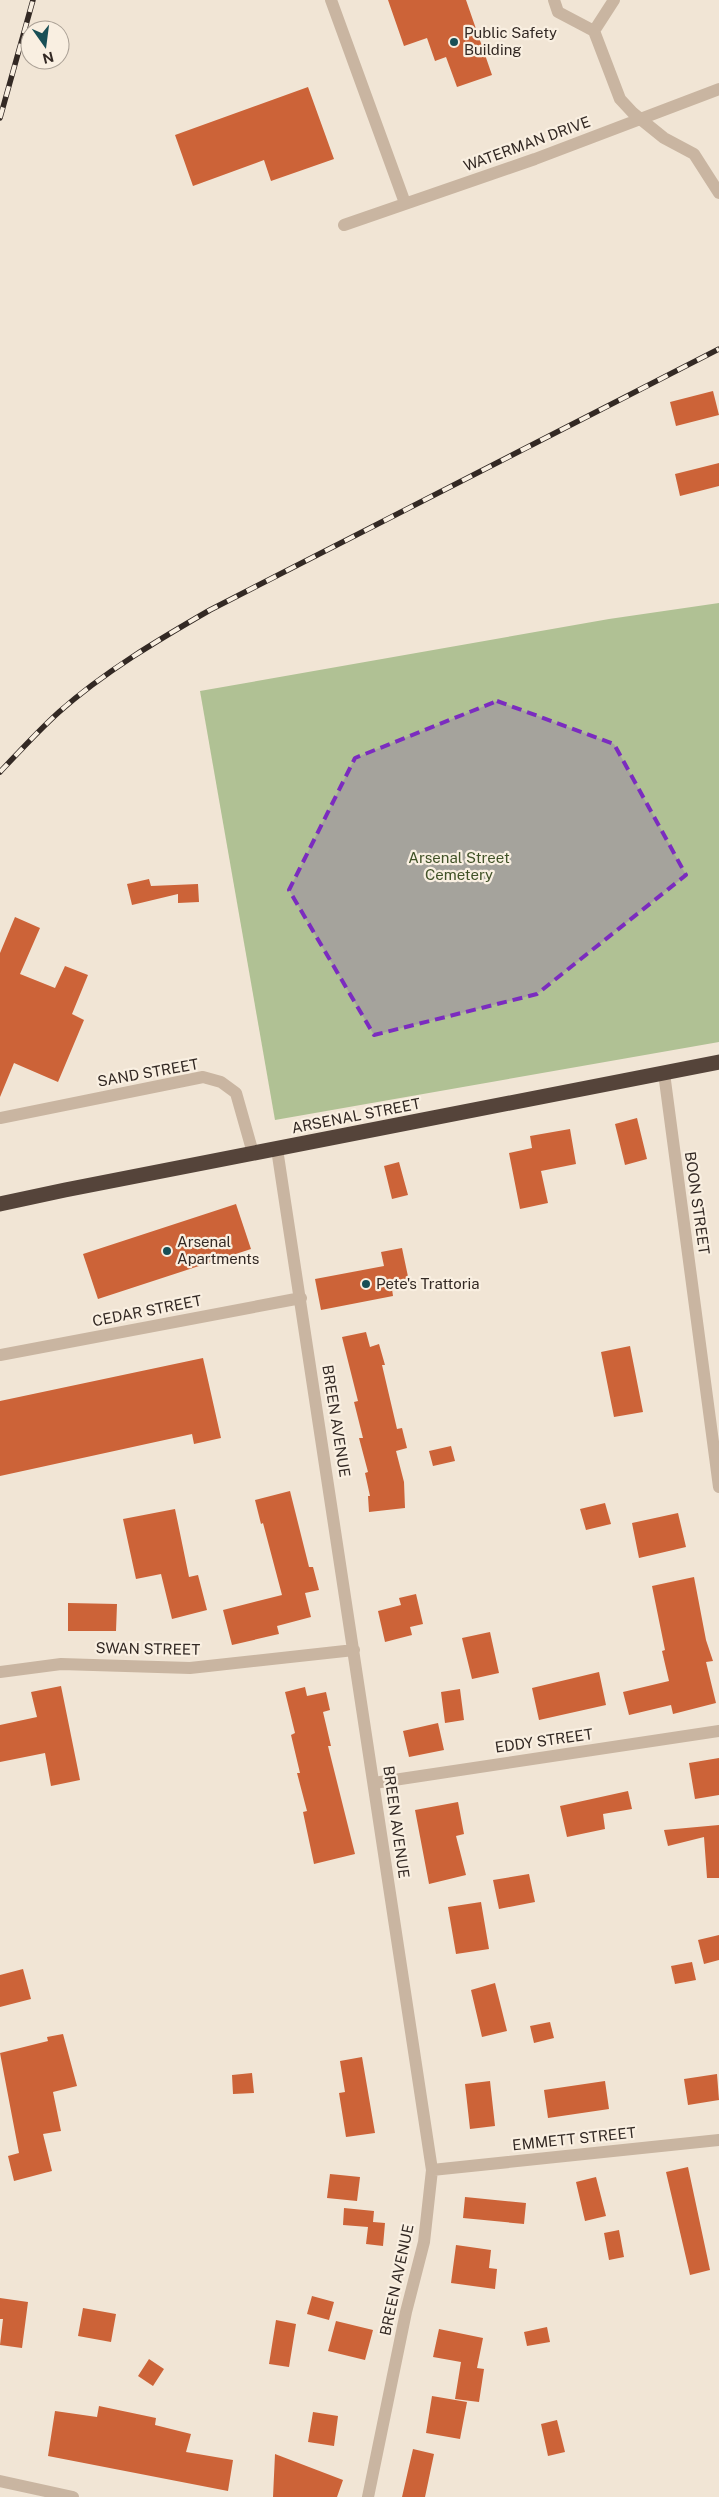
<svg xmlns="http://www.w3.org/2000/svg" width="719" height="2497" viewBox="0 0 719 2497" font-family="'Public Sans',sans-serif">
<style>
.green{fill:#b0c194}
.building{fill:#cc6338}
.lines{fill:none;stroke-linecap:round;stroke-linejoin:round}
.minor{stroke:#c9b5a1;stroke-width:12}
.highway{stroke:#55443a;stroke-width:15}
.rail-casing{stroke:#332924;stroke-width:5.5}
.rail{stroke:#f9efe1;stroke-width:4;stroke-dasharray:11;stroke-linecap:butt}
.marked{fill:#7b2cbf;fill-opacity:0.2;stroke:#7b2cbf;stroke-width:4;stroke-dasharray:10 6;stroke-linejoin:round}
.poi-dot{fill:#184f56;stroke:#f9efe1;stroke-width:2}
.labels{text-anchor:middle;stroke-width:4.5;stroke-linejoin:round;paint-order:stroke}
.poi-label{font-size:15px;fill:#332924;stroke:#f9efe1;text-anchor:start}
.street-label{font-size:15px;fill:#332924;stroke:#f9efe1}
.park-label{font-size:15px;fill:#405227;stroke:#f9efe1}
</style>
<rect width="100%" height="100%" fill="#f1e5d5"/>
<path class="green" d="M719 603V1042L275 1120 200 691 609 619Z"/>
<path class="building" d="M388 0H466L492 75 457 87 446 57 435 61 427 38 404 46Z
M308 87 334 159 271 181 264 160 193 186 175 135Z
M713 391 719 415 676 426 670 402Z
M719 463V486L680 496 675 474Z
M149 879 151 886 198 884 199 902 178 903V894L132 905 127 884Z
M15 917 40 928 20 974 55 988 65 966 88 975 72 1014 84 1020 58 1082 14 1063 0 1097V953Z
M637 1118 647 1159 625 1165 615 1124Z
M570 1129 576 1164 541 1171 548 1203 520 1209 509 1153 532 1148 530 1136Z
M399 1162 408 1195 392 1199 384 1166Z
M236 1204 251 1249 98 1299 83 1254Z
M402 1248 410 1286 392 1289 393 1296 321 1310 315 1279 384 1266 381 1252Z
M366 1332 370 1347 379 1344 385 1365H382L397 1429 402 1428 407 1448 396 1451 404 1482 405 1508 369 1512 368 1496H370L365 1473 368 1472 359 1438H363L354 1402 358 1401 342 1337Z
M630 1346 643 1412 614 1417 601 1352Z
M203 1358 221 1438 194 1444 192 1434 0 1476V1401Z
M451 1446 455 1461 433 1466 429 1451Z
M290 1491 309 1567H313L319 1590 305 1593 311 1617 277 1626 279 1634 232 1645 223 1610 282 1595 263 1523 261 1524 255 1500Z
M605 1503 611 1524 586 1530 580 1509Z
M175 1509 189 1577 198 1575 207 1610 172 1619 161 1574 136 1579 123 1519Z
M678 1513 686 1547 639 1558 632 1523Z
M694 1577 706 1640 713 1661 706 1662 716 1703 673 1714 671 1705 629 1715 623 1692 669 1681 662 1651 665 1650 652 1586Z
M416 1594 423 1624 410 1627 412 1635 385 1642 378 1611 401 1605 399 1598Z
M68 1603 117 1604 116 1631H68Z
M490 1632 499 1673 472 1679 462 1638Z
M599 1672 606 1705 539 1720 532 1688Z
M61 1686 80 1780 51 1786 45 1753 0 1762V1725L37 1717 31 1692Z
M305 1687 307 1696 326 1692 330 1710 323 1712 331 1746H328L355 1854 314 1864 303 1812 307 1811 297 1773H300L291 1735 295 1733 285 1692Z
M460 1689 464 1720 445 1723 441 1692Z
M438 1723 444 1750 409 1757 403 1731Z
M719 1758V1795L695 1799 689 1763Z
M628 1791 632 1809 603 1814 605 1829 567 1837 560 1806Z
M458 1802 464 1834 456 1836 466 1875 429 1884 415 1810Z
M719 1825V1878H707L704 1837 668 1846 664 1830Z
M529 1874 535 1902 499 1909 493 1880Z
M481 1902 489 1949 456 1954 448 1907Z
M719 1935V1960L704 1964 698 1940Z
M692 1962 696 1980 675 1984 671 1966Z
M23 1969 31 1999 0 2007V1975Z
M495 1983 507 2031 482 2037 471 1990Z
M550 2022 554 2038 534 2043 530 2026Z
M63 2034 77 2086 53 2092 61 2131 43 2134 52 2171 14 2181 8 2156 19 2153 0 2053 48 2041 47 2037Z
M362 2057 375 2133 346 2137 339 2093 345 2092 340 2061Z
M252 2073 254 2093 233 2094 232 2075Z
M717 2074 719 2100 688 2105 684 2079Z
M490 2081 495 2126 470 2129 465 2084Z
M605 2081 609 2109 548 2118 544 2090Z
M688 2167 710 2270 690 2275 666 2172Z
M330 2174 360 2177 357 2201 327 2198Z
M596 2177 606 2216 585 2221 576 2182Z
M465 2197 526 2203 524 2224 463 2218Z
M344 2208 374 2211 373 2222 385 2223 383 2246 366 2244 368 2227 343 2225Z
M619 2230 624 2257 609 2260 604 2233Z
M456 2245 491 2250 489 2268 497 2269 495 2289 451 2283Z
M312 2296 334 2302 329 2320 307 2314Z
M0 2298 28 2302 22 2348 0 2345 3 2319H0Z
M83 2308 116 2314 111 2342 78 2336Z
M276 2320 296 2324 289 2367 269 2364Z
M336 2321 373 2330 365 2360 328 2351Z
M547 2327 550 2342 527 2346 524 2332Z
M439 2329 483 2338 477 2368 484 2369 479 2402 455 2399 461 2362 433 2357Z
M149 2359 164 2369 153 2386 138 2376Z
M432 2396 467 2402 460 2439 426 2433Z
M99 2406 156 2418 155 2425 191 2434 186 2452 233 2460 228 2491 48 2456 55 2411 97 2417Z
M313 2412 338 2416 334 2446 308 2442Z
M557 2420 565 2452 548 2456 541 2424Z
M413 2449 434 2454 425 2497H402Z
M275 2454 343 2480 337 2497H273Z"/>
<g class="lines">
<path class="minor" d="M331 0 405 203
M554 0 558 12 594 31 620 99 633 113 664 138 694 154 719 193
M594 31 614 0
M344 225 535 159 719 89
M664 1073 719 1487
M0 1118 203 1077 221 1082 236 1093 253 1153
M277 1149 432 2170 424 2242 406 2312 368 2497
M0 1355 301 1298
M0 1672 61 1664 190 1668 354 1650
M374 1783 719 1731
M432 2170 719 2140
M0 2481 73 2497"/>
<path class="highway" d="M0 1204 65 1190 719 1062"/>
<g class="rail-casing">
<path id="rail" d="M0 118 33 0
M0 772C19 752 38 731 59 712 104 672 158 640 210 610L719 349"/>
</g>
<use href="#rail" class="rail"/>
</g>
<path class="marked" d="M497 701 614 744 686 875 537 994 374 1035 289 890 355 758Z"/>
<g class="poi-dot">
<circle cx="454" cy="42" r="5"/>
<circle cx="167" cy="1251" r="5"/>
<circle cx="366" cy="1284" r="5"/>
</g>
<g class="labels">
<g class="poi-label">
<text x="464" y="38">Public Safety<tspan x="464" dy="17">Building</tspan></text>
<text x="177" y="1247">Arsenal<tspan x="177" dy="17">Apartments</tspan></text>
<text x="376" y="1289">Pete's Trattoria</text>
</g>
<g class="street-label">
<text transform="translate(527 144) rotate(-20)" y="5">WATERMAN DRIVE</text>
<text transform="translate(148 1073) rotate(-10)" y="5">SAND STREET</text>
<text transform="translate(356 1116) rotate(-11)" y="5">ARSENAL STREET</text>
<text transform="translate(697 1203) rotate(82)" y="5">BOON STREET</text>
<text transform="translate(147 1311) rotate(-11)" y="5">CEDAR STREET</text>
<text transform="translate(336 1421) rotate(81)" y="5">BREEN AVENUE</text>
<text transform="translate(148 1649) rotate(1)" y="5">SWAN STREET</text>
<text transform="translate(544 1741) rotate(-8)" y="5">EDDY STREET</text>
<text transform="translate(396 1822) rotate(82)" y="5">BREEN AVENUE</text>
<text transform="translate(574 2139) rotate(-6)" y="5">EMMETT STREET</text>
<text transform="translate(397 2280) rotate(-78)" y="5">BREEN AVENUE</text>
</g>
<g class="park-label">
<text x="459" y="863">Arsenal Street<tspan x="459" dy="17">Cemetery</tspan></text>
</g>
</g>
<g transform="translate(45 45) rotate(166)"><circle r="24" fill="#f9efe1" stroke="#aaa095"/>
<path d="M0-4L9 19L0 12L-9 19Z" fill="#184f56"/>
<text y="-8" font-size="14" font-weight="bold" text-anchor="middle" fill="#332924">N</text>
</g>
</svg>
